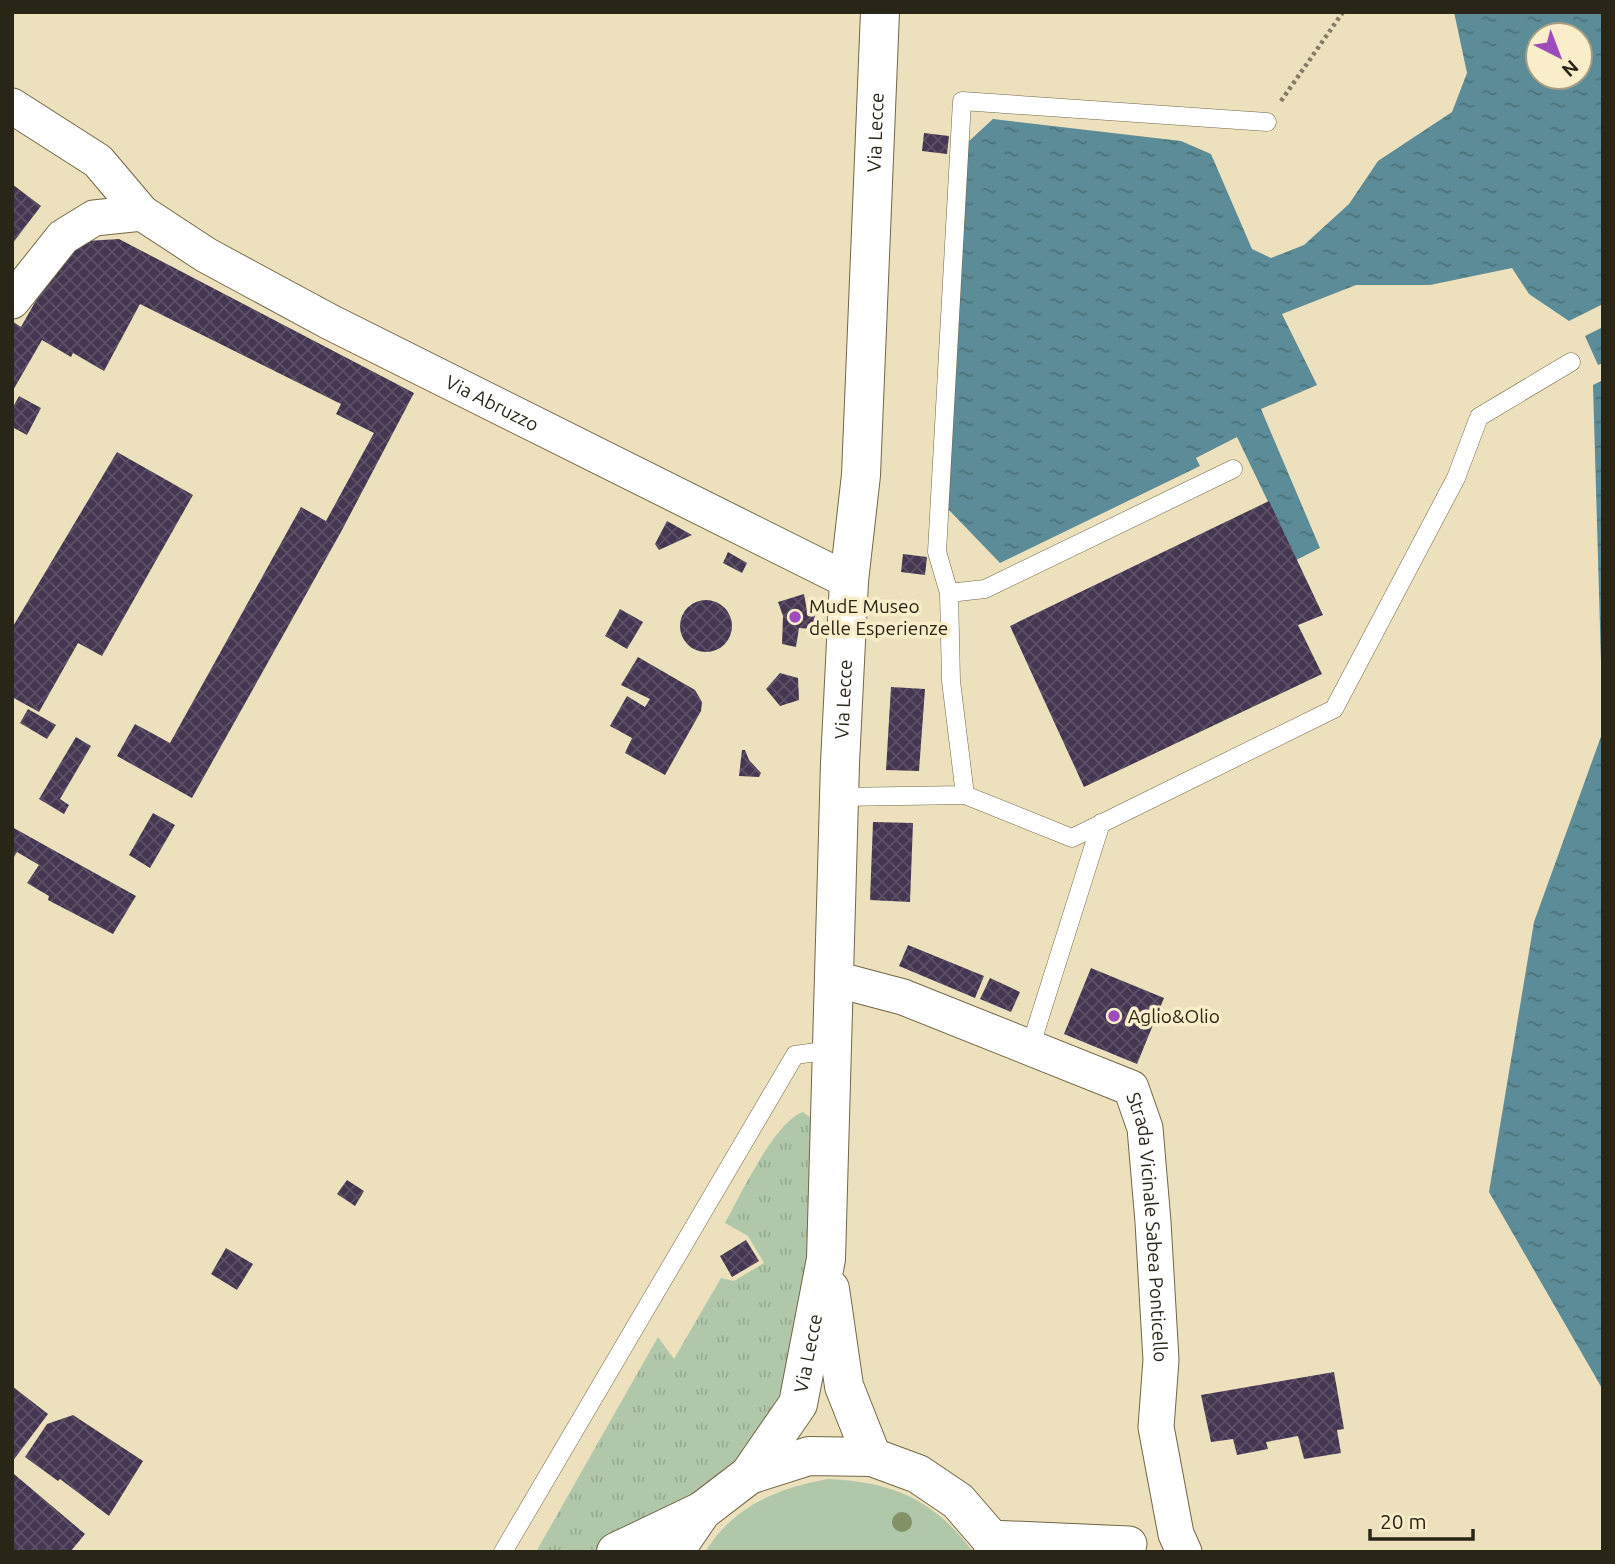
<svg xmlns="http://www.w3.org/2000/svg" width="1615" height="1564" viewBox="0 0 1615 1564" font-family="Ubuntu,sans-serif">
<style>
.grass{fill:url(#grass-tufts)}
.garden{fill:#b0c7a9}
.water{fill:url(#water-ripples);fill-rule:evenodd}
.building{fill:url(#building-cross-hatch)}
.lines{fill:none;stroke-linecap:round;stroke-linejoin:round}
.service-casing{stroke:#716646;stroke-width:19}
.minor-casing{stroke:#716646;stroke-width:37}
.secondary-casing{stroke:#716646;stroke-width:40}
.primary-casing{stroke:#716646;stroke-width:40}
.path{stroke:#837b63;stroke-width:4.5;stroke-dasharray:3.5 3.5;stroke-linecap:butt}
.service{stroke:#fff;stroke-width:18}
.minor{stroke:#fff;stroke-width:35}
.secondary{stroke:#fff;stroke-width:38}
.primary{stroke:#fff;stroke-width:38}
.tree{fill:#839167}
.poi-dot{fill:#9e4cbc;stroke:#faeeca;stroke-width:2.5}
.labels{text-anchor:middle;stroke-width:7;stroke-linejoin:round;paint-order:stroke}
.street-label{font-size:19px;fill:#292517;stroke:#faeeca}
.poi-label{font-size:19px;fill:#292517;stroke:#faeeca;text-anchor:start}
</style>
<defs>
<pattern id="grass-tufts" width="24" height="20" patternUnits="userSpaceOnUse" patternTransform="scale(1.75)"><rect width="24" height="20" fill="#b0c7a9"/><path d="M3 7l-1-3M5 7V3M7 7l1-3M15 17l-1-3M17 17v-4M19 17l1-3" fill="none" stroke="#97ab91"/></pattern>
<pattern id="water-ripples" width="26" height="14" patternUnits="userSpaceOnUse" patternTransform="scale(1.75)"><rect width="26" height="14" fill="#5b8c97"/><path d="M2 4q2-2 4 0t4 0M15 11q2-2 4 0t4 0" fill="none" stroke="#4b727a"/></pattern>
<pattern id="building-cross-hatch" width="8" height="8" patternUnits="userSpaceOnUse" patternTransform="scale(1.75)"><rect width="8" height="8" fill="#453651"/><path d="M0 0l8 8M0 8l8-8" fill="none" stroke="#5d5166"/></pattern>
</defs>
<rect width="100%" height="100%" fill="#ede1bd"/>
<path class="grass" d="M803 1112 811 1118 815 1135 806 1271 777 1410 749 1449 713 1478 692 1504 598 1552H536L658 1337 674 1359 721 1278 734 1281 764 1263 748 1236 725 1223C740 1196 775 1121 803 1112Z"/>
<path class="garden" d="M828 1479C892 1482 934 1499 973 1552H705C733 1506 778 1488 828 1479Z"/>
<path class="water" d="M1454 12H1603V304L1569 321 1529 294 1512 268 1430 285H1356L1282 314 1317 385 1261 409 1320 548 1296 560 1237 437 1196 458 1200 466 1000 563 948 509 968 142 993 119 1181 141 1211 154 1252 249 1271 258 1304 245 1349 204 1378 161 1452 112 1467 73ZM1538 35H1580V77H1538Z
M1603 327V363L1598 365 1585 336Z
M1603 380V731L1593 385Z
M1603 731V1390L1489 1192 1534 922Z"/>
<path class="building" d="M924 133 949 136 947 154 922 151Z
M12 184 41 206 12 244Z
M119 239 414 393 342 530 192 798 117 756 135 724 170 743 301 507 326 521 374 433 336 414 341 404 140 304 104 371 73 353 71 357 42 340 12 392V321L21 327 69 242Z
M19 396 41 408 27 435 12 427V409Z
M117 452 193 495 102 656 78 643 39 712 12 697V628Z
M1269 501 1323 615 1298 625 1322 674 1084 787 1010 626Z
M667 521 692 535 659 550 655 544Z
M728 552 747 563 742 573 723 563Z
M903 554 927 557 925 575 901 572Z
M804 594 807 611H815L814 629 799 628 796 647 782 644 783 616 778 602Z
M680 626a26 26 0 1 1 52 0a26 26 0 1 1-52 0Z
M620 609 643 622 627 649 605 636Z
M638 657 695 690 702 702 701 711 665 775 625 753 632 738 610 726 627 696 645 707 650 699 621 685Z
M780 673 798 678 799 700 780 706 766 689Z
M891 687 925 689 919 771 886 770Z
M28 709 56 725 47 739 20 723Z
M76 737 91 746 60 799 69 805 64 814 39 799Z
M742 750H745L749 760 761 773 759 777 739 776Z
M153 813 175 825 150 868 129 855Z
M873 822 913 823 910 902 870 900Z
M12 827 136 896 113 934 48 900 49 896 27 883 39 865 17 852 12 860Z
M908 945 984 976 975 998 899 966Z
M1091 968 1164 998 1137 1064 1064 1034Z
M990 978 1020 992 1011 1012 980 999Z
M347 1180 364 1191 355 1206 337 1194Z
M746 1240 759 1261 732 1277 720 1256Z
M226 1248 253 1264 237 1290 211 1274Z
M1334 1372 1344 1429 1337 1430 1341 1453 1304 1459 1298 1436 1266 1442 1268 1449 1237 1455 1233 1439 1211 1442 1201 1395Z
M12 1386 48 1414 12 1462Z
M73 1415 143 1461 109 1516 60 1479 58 1481 25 1457 47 1424Z
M14 1474 85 1534 70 1552H12V1476Z"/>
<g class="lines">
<g class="service-casing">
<path id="service" d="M949 593 985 589 1233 469
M965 795 951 681 949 593 937 552 962 101 1267 122
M839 797 965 795 1072 838 1334 709 1456 478 1479 417 1571 362
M1030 1048 1101 823
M503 1552 795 1055 831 1050"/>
</g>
<g class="minor-casing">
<g id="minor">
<path id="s1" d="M12 106 98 161 142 213 206 255 330 322 849 581"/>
<path d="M12 301 63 237 94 218 142 213"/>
<path id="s2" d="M835 979 903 997 1131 1088 1145 1128 1153 1222 1161 1360 1156 1427 1176 1534 1184 1552"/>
<path d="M990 1538 1129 1544"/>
</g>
</g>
<g class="secondary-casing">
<path id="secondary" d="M616 1552 702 1511"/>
</g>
<g class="primary-casing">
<g id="primary">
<path d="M830 1289 844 1386 872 1457"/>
<path id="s3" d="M749 1475 798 1404 826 1259 840 763 849 581 861 475 880 12"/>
<path d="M674 1552 702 1511 749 1475 809 1456 872 1457 918 1474 958 1501 990 1538 996 1552"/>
</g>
</g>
<path class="path" d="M1281 101 1343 12"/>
<use href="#service" class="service"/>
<use href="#minor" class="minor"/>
<use href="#secondary" class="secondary"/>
<use href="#primary" class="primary"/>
</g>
<circle class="tree" cx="902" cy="1522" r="10"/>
<g class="poi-dot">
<circle cx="795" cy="617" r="7"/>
<circle cx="1114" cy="1016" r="7"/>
</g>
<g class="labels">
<g class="street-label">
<text dy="7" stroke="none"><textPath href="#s3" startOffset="1362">Via Lecce</textPath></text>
<text dy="7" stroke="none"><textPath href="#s1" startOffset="569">Via Abruzzo</textPath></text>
<text dy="7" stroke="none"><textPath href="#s3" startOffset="794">Via Lecce</textPath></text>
<text dy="7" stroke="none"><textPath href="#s2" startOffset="457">Strada Vicinale Sabea Ponticello</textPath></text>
<text dy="7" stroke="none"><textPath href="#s3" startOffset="138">Via Lecce</textPath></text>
</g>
<g class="poi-label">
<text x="809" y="613">MudE Museo<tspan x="809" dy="22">delle Esperienze</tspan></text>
<text x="1128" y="1023">Aglio&amp;Olio</text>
</g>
</g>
<rect width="1615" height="1564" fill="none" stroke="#292517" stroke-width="28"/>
<g transform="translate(1559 56) rotate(138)"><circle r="33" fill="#faeeca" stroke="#a69e82" stroke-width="2"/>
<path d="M0-5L12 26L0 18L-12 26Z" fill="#9e4cbc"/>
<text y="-10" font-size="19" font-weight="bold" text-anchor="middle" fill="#292517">N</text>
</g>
<path d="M1370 1529v10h103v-10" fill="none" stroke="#292517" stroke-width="3.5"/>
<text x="1380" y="1529" font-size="21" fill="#292517" stroke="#faeeca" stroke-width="5" paint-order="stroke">20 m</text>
</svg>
